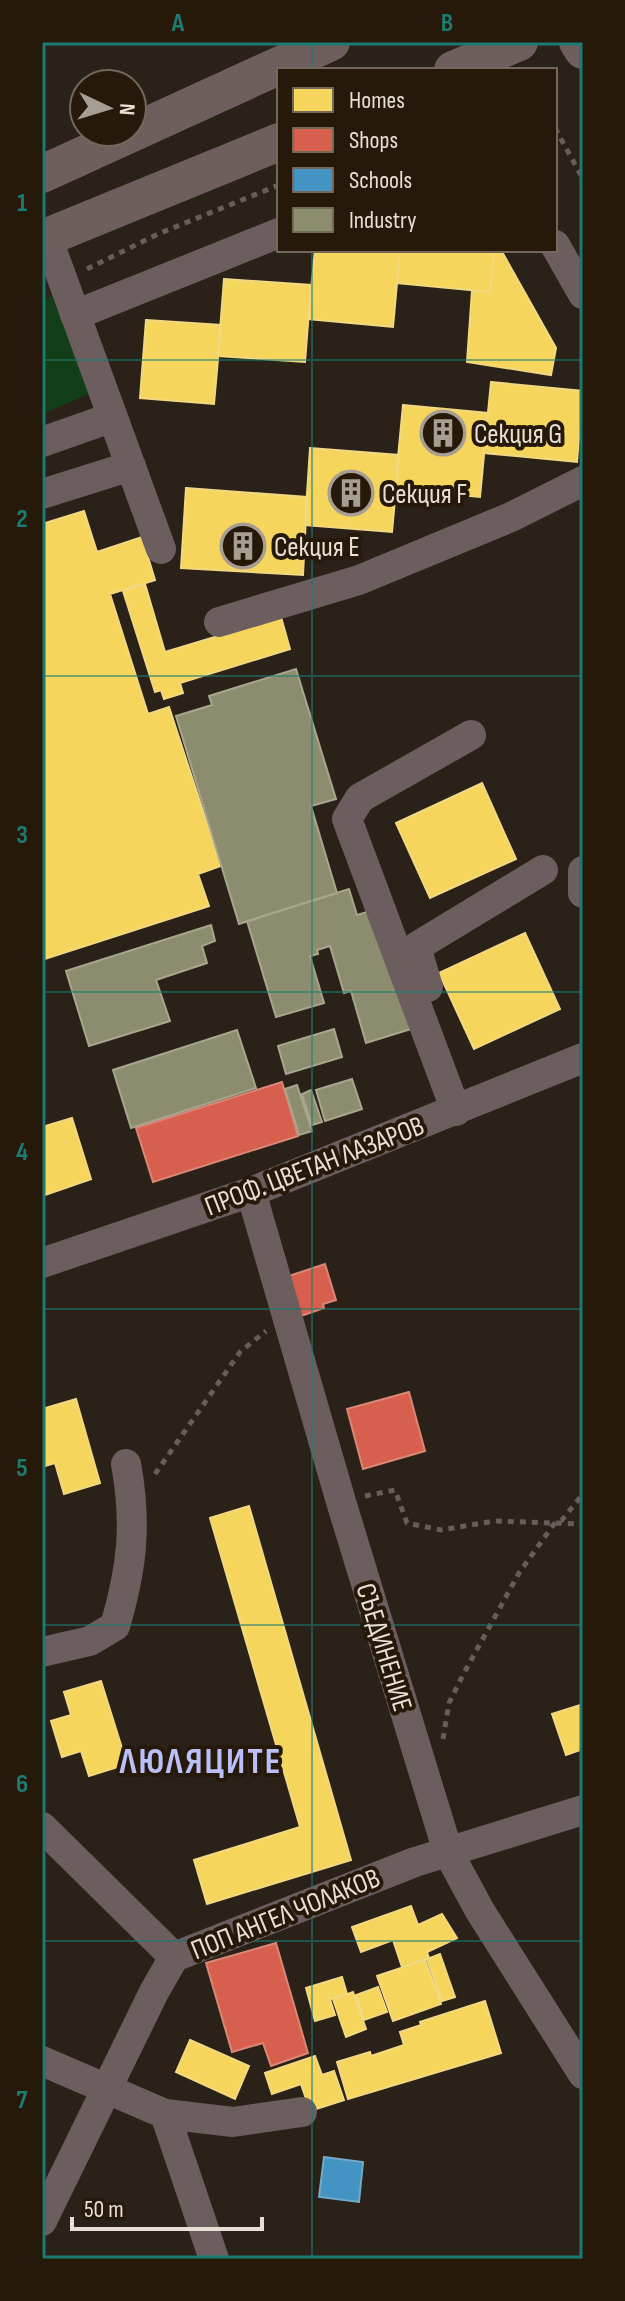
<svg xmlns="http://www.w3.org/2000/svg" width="625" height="2301" viewBox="0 0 625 2301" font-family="'Sofia Sans Condensed',sans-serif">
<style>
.green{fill:#123e18}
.homes{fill:#f6d55c;stroke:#f2d880;stroke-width:2}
.shops{fill:#d6604d;stroke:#db8676;stroke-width:2}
.schools{fill:#4393c3;stroke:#74aac8;stroke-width:2}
.industry{fill:#8c8c6e;stroke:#a8a58d;stroke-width:2}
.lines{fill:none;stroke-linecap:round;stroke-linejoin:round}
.path{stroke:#675d5b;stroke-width:5;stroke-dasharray:6 6;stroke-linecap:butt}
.minor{stroke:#6c5e5f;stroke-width:30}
.major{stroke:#6e5e5d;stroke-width:38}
.grid{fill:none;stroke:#1a7b73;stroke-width:2;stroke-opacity:0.55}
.labels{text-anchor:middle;stroke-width:8;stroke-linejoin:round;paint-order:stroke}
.poi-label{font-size:28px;fill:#e8dfd5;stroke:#261909;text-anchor:start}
.street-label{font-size:28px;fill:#e8dfd5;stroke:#261909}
.district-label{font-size:36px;font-weight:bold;letter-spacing:2px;fill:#b9bff8;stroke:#261909}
.neatline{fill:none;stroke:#1a7b73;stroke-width:3}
.grid-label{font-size:26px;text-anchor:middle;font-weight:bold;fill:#1a7b73}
</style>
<rect width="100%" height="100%" fill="#2a2219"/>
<path class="green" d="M54 295 95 391 42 414V301Z"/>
<path class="homes" d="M315 250H400L393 327 308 319Z
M400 250H494L490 292 397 283Z
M494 250H501L556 348 551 375 467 362 472 290 490 292Z
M224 279 311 285 305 362 218 356Z
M146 320 221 325 214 404 140 398Z
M491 382 583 391 577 462 484 453Z
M403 405 488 413 480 497 395 489Z
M310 448 399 455 392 532 305 525Z
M186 488 307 497 303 575 181 568Z
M84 511 97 552 142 537 155 580 110 594 148 714 169 707 221 866 198 874 209 906 42 960V524Z
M145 584 165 652 281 617 290 649 180 683 183 693 164 699 161 690 155 692 123 591Z
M482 783 516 859 430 898 396 823Z
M525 933 560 1009 474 1049 439 973Z
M72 1118 91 1179 42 1196V1127Z
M76 1399 100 1483 64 1494 55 1463 42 1467V1409Z
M249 1506 351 1860 207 1904 194 1860 300 1827 210 1518Z
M101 1681 127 1764 89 1776 81 1751 62 1757 51 1721 71 1715 64 1692Z
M583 1704V1749L566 1755 552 1714Z
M411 1906 418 1925 442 1914 457 1938 427 1952 429 1958 402 1967 393 1940 361 1952 352 1927Z
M440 1954 455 1997 442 2001 427 1959Z
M425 1960 441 2004 393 2021 377 1976Z
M342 1977 347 1994 330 1999 335 2015 315 2021 306 1988Z
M378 1987 387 2012 364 2020 356 1995Z
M353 1992 366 2029 346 2037 333 1999Z
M485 2001 501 2053 348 2099 337 2062 370 2052 371 2056 404 2045 400 2032 421 2025 420 2022Z
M190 2040 249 2066 235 2099 176 2072Z
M315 2056 322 2075 334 2071 344 2100 310 2111 301 2084 272 2094 265 2073Z"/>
<path class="shops" d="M282 1082 298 1136 153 1182 136 1128Z
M325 1264 336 1300 323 1304 324 1308 298 1317 286 1277Z
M409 1392 425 1451 363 1469 347 1409Z
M276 1943 308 2053 271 2066 263 2043 232 2052 206 1963Z"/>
<path class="schools" d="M324 2157 363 2162 359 2202 319 2197Z"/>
<path class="industry" d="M296 669 336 799 311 806 337 893 239 924 176 716 212 705 209 696Z
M349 889 357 915 377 909 414 1028 366 1043 351 991 344 993 330 946 317 950 318 954 310 956 324 1003 276 1017 247 921Z
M211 925 215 941 202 946 207 963 156 980 170 1021 89 1046 66 971Z
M334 1029 342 1057 286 1074 278 1046Z
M237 1030 256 1088 131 1128 113 1070Z
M352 1079 362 1109 325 1121 316 1090Z
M297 1085 312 1131 299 1135 285 1089Z
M311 1090 322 1122 312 1125 302 1094Z"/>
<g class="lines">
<path class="path" d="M555 128 583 179
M87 269 158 234 279 185
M155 1474 240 1352 266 1331
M365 1496 395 1490 407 1523 441 1530 494 1521 583 1524
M443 1739 449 1703 464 1673 519 1573 554 1524 562 1520 583 1494"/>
<path class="minor" d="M47 237 161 549
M555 245 583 294
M75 315 279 233
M42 442 113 417
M42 494 131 466
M219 622 359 580 511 517 583 481
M583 871V893
M428 987 416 947 543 870
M456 1111 347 819 360 798 471 735
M251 1192 342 1505 448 1852 480 1911 583 2074
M42 1263 251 1192 583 1058
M42 1652 90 1641 115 1626C132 1568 137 1524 126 1464
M42 1827 174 1957
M42 2061 165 2114 214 2259
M165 2114 233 2122 302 2112
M42 2221 154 1992 174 1957 415 1862 583 1810"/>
<path class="major" d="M578 42 583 50
M453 70 519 42
M42 174 331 42
M42 239 279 142"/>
</g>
<path class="grid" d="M312 42V70M312 250V2259M42 360H583M42 676H583M42 992H583M42 1309H583M42 1625H583M42 1941H583"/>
<defs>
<g id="building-ring" transform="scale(2.3)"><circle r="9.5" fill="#261909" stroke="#a69d93" stroke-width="1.5"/><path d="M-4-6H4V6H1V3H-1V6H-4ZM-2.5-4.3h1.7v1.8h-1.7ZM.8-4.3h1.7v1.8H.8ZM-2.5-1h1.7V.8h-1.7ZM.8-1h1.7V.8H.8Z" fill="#a69d93"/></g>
</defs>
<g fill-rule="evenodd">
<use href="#building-ring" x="443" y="433"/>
<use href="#building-ring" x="351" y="493"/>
<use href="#building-ring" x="243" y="546"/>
</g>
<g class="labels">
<g class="poi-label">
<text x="474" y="443">Секция G</text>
<text x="382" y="503">Секция F</text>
<text x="274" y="556">Секция E</text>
</g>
<g class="street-label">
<text transform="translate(314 1165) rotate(-21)" y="10">ПРОФ. ЦВЕТАН ЛАЗАРОВ</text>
<text transform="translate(385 1647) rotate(73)" y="10">СЪЕДИНЕНИЕ</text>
<text transform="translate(285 1913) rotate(-22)" y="10">ПОП АНГЕЛ ЧОЛАКОВ</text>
</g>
<g class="district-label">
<text x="201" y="1773">ЛЮЛЯЦИТЕ</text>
</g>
</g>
<rect width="625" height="2301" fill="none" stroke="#261909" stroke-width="88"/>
<rect x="277" y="68" width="280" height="184" fill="#261909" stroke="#74685b" stroke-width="2"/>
<rect x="293" y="88" width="40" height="24" fill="#f6d55c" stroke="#74685b" stroke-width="2"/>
<text x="349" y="108" font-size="24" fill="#e8dfd5">Homes</text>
<rect x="293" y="128" width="40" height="24" fill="#d6604d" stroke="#74685b" stroke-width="2"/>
<text x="349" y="148" font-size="24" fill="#e8dfd5">Shops</text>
<rect x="293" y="168" width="40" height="24" fill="#4393c3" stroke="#74685b" stroke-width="2"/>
<text x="349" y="188" font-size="24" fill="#e8dfd5">Schools</text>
<rect x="293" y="208" width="40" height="24" fill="#8c8c6e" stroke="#74685b" stroke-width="2"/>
<text x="349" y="228" font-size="24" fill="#e8dfd5">Industry</text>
<g transform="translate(108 108) rotate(94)"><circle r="38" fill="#261909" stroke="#74685b" stroke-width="2"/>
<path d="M0-6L14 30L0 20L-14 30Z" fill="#a69d93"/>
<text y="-12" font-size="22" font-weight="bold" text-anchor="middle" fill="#e8dfd5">N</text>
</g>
<path d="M72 2217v12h190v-12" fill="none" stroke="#e8dfd5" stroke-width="4"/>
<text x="84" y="2217" font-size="24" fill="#e8dfd5" stroke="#261909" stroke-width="6" paint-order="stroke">50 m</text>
<rect x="44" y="44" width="537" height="2213" class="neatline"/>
<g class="grid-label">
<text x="178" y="31">A</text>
<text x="447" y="31">B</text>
<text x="22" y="211">1</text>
<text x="22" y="527">2</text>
<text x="22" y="843">3</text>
<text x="22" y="1160">4</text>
<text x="22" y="1476">5</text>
<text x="22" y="1792">6</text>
<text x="22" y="2108">7</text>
</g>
</svg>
